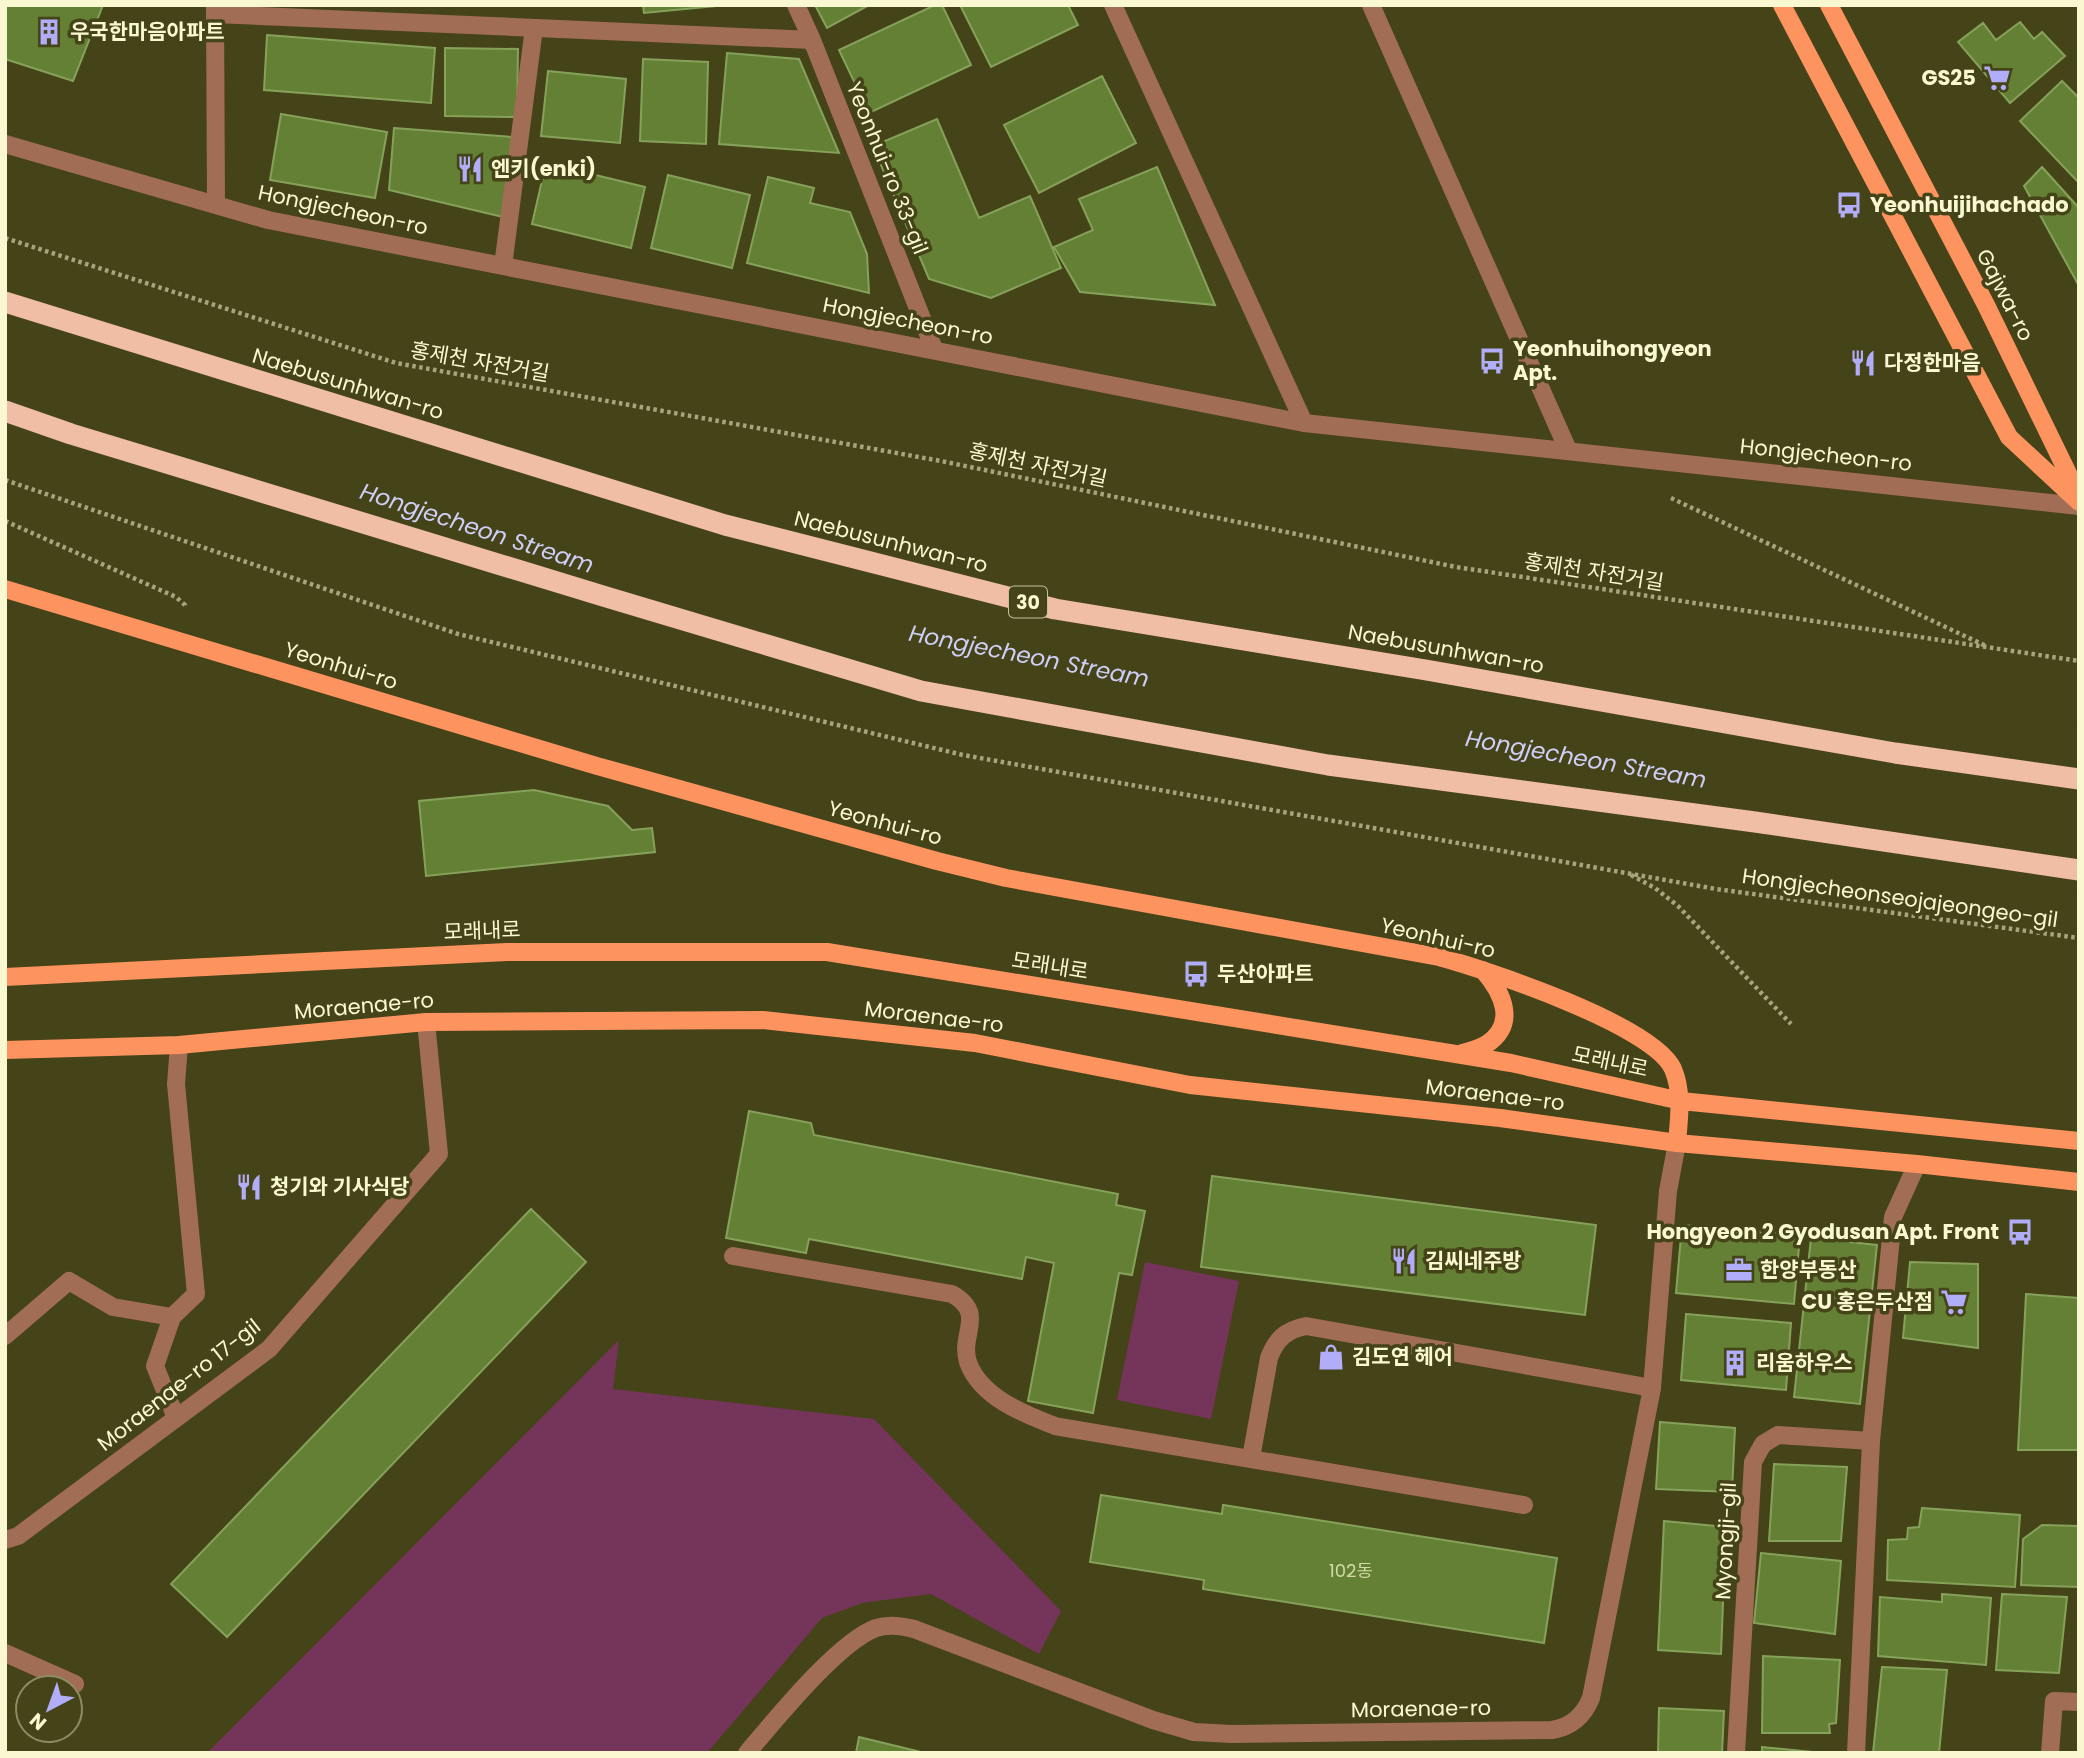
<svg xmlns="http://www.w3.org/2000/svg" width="2084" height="1758" viewBox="0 0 2084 1758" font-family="Poppins,'Noto Sans KR',sans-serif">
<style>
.green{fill:#75355a}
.pier{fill:#454318}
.building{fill:#648034;stroke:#86a25a;stroke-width:2}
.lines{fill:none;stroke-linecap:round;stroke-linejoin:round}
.path{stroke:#a7a57c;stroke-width:4.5;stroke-dasharray:3.5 3.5;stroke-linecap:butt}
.minor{stroke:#a16d54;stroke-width:18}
.major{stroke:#fd9460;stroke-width:18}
.highway{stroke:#f0bda5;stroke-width:21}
.labels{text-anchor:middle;stroke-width:7;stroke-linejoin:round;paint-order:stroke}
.number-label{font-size:18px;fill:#d4daa9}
.shield{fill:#454318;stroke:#c3c299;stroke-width:2}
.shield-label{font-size:19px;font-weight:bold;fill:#f9f8d0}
.poi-label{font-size:21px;font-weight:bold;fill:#f9f8d0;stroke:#454318;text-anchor:start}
.street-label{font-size:21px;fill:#f9f8d0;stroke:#454318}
.water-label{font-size:23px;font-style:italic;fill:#cfcef6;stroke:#454318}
</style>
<rect width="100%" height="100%" fill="#454318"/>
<path class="green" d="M1145 1262 1239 1281 1211 1419 1117 1400Z
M619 1340 613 1389 874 1419 1061 1611 1039 1654 931 1594 862 1603 822 1618 707 1753H207Z"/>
<path class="pier" d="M5 254 518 415 1034 556 1428 628 2079 724V895L1618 831 1206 766 881 697 508 601 5 442Z"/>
<path class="building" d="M5 5H103L73 81 5 59Z
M643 5H727L644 13Z
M815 5H869L827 28Z
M935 5H942L971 65 869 113 839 50Z
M960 5H1068L1078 25 991 67Z
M2020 22 2034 39 2042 32 2065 56 2010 103 1958 42 1983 23 1996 40Z
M267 35 435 48 431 103 264 90Z
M445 48 518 49 517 117 445 116Z
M727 53 799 59 839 153 719 144Z
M643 59 708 62 706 144 640 141Z
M548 71 626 79 620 143 541 136Z
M1102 76 1136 143 1039 193 1004 125Z
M2062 81 2079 98V183L2020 121Z
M281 114 387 132 375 198 270 180Z
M937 119 979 218 1030 196 1061 268 991 298 929 279 873 146Z
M394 128 512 137 503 217 389 190Z
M546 163 645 187 631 248 532 224Z
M1157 167 1215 305 1080 292 1054 247 1093 230 1079 199Z
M2042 167 2079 208V286L2024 186Z
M668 175 750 195 732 268 651 248Z
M768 177 814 188 810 203 850 212 867 254 869 293 747 263Z
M534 790 608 806 632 830 652 828 655 852 426 876 419 801Z
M749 1111 811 1123 814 1135 1118 1194 1116 1205 1145 1211 1132 1275 1119 1273 1093 1413 1028 1401 1054 1263 1026 1257 1022 1279 809 1239 806 1253 726 1238Z
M1212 1176 1596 1225 1585 1315 1201 1267Z
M531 1209 586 1262 227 1637 171 1584Z
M1682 1225 1800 1235 1794 1304 1676 1293Z
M1811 1238 1877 1245 1860 1404 1794 1397Z
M1910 1262 1978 1264V1348L1903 1338Z
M2026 1294 2079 1298V1450H2018Z
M1686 1314 1791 1323 1786 1390 1681 1380Z
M1660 1422 1735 1428 1732 1492 1656 1489Z
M1774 1464 1847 1467 1841 1541H1769Z
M1101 1495 1222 1514 1223 1505 1557 1558 1544 1643 1203 1589 1204 1580 1090 1562Z
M1922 1508 2020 1515 2015 1587 1887 1580 1888 1540 1907 1539 1908 1528 1919 1527Z
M1664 1521 1726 1527 1721 1654 1658 1650Z
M2042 1525 2079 1526V1587L2021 1585 2023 1539Z
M1761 1553 1841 1561 1835 1634 1754 1623Z
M1942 1594 1991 1598 1986 1665 1878 1656 1880 1597 1942 1602Z
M2002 1594 2067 1597 2059 1673 1996 1670Z
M1763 1656 1840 1660 1836 1723 1829 1724 1830 1733H1762Z
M1882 1667 1947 1670 1939 1753H1873Z
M1659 1708 1724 1711 1722 1753H1658Z
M859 1737 925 1753H856Z
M1762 1747 1823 1753H1762Z"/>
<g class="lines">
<path class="path" d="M5 238 396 363 941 461 1456 567 2079 661
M5 480 458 634 963 755 1716 889 2079 938
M1671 498 1986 646
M5 521 176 597 185 605V608
M1631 875 1655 888 1678 906 1791 1024"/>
<path class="minor" d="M215 5 216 205
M796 5 812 40 934 349
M1113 5 1304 423
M1371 5 1568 450
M215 14 812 40
M5 144 268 220 1304 423 2079 506
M503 266 534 28
M733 1256 952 1294C987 1314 959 1334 968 1362 980 1397 1024 1414 1055 1426L1524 1505
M5 1336 69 1281 113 1307 172 1317
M176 1418 155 1366 172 1317 196 1294 176 1084 179 1045
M1251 1458 1269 1358C1276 1339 1286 1330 1306 1326L1652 1388
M5 1540 18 1536 269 1349 439 1154 426 1022
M5 1653 75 1684
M747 1753C775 1720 838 1642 876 1628 888 1624 903 1626 914 1629L1153 1720 1194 1732 1232 1734 1552 1730C1571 1727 1584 1715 1591 1698L1652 1388 1668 1191 1677 1143
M1736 1753 1753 1462 1763 1444 1778 1435 1871 1441
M1856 1753 1871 1441 1893 1217 1917 1164
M2050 1753 2054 1701 2079 1702"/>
<path class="major" d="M1782 5 2009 437 2079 502
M1829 5 1986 305 2079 496
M5 589 597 766 937 861 1006 878 1439 957C1487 970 1653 1025 1673 1069 1683 1093 1679 1118 1677 1143
M5 977 507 952H827L1511 1063 1681 1101 2079 1141
M5 1050 179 1045 426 1022 763 1020 975 1043 1190 1085 1500 1118 1677 1143 1917 1164 2079 1182
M1460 1054C1469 1051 1479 1049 1487 1044 1518 1023 1502 992 1483 970"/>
<path class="highway" d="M5 302 725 525 1055 609 1426 670 1895 753 2079 779
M5 411 71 434 603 596 921 691 1328 765 1755 822 2079 870"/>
</g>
<defs>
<g id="building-bare" transform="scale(2.1)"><path d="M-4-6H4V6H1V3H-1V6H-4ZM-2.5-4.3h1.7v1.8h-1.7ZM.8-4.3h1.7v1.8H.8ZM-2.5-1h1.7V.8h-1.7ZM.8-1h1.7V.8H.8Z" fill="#b2adf9" stroke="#454318" stroke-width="2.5" paint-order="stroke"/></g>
<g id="supermarket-bare" transform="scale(2.1)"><path d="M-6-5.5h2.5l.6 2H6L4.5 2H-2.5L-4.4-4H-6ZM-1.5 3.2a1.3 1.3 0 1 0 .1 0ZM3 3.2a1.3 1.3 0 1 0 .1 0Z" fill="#b2adf9" stroke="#454318" stroke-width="2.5" paint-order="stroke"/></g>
<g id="restaurant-bare" transform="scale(2.1)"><path d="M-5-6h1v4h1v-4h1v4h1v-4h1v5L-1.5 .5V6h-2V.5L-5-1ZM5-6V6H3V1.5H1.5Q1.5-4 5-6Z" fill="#b2adf9" stroke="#454318" stroke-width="2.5" paint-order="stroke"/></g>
<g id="bus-bare" transform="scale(2.1)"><path d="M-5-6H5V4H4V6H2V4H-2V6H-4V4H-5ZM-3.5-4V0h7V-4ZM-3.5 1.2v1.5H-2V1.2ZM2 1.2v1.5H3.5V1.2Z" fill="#b2adf9" stroke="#454318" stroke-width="2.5" paint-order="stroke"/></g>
<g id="office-bare" transform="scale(2.1)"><path d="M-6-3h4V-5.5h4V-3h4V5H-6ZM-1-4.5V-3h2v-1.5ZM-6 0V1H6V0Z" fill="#b2adf9" stroke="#454318" stroke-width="2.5" paint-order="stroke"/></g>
<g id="shop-bare" transform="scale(2.1)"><path d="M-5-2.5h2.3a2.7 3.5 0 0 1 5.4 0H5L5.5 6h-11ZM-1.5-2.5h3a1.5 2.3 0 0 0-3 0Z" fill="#b2adf9" stroke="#454318" stroke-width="2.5" paint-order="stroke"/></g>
</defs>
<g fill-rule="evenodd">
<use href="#building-bare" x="49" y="32"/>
<use href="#supermarket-bare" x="1997" y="78"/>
<use href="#restaurant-bare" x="470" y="169"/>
<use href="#bus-bare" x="1849" y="205"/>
<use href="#bus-bare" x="1492" y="361"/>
<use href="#restaurant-bare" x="1863" y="363"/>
<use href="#bus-bare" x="1196" y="974"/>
<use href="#restaurant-bare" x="249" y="1187"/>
<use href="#bus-bare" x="2020" y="1232"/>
<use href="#restaurant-bare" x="1404" y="1261"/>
<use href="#office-bare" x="1739" y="1270"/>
<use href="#supermarket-bare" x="1954" y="1302"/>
<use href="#shop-bare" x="1331" y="1357"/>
<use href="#building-bare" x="1735" y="1363"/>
</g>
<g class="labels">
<g class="number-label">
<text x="1351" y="1577">102동</text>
</g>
<rect class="shield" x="1009" y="586.5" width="38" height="31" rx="5"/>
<g class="shield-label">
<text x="1028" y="609">30</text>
</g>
<g class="poi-label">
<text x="70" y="39">우국한마음아파트</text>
<text x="1976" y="85" text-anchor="end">GS25</text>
<text x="491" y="176">엔키(enki)</text>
<text x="1870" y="212">Yeonhuijihachado</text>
<text x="1513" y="356">Yeonhuihongyeon<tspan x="1513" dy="24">Apt.</tspan></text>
<text x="1884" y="370">다정한마음</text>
<text x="1217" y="981">두산아파트</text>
<text x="270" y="1194">청기와 기사식당</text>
<text x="1999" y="1239" text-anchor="end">Hongyeon 2 Gyodusan Apt. Front</text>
<text x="1425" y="1268">김씨네주방</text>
<text x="1760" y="1277">한양부동산</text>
<text x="1933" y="1309" text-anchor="end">CU 홍은두산점</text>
<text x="1352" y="1364">김도연 헤어</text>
<text x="1756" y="1370">리움하우스</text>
</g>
<g class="street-label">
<text transform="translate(887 168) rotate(68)" y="7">Yeonhui-ro 33-gil</text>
<text transform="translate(343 210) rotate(12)" y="7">Hongjecheon-ro</text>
<text transform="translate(2005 295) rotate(63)" y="7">Gajwa-ro</text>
<text transform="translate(908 321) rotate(11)" y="7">Hongjecheon-ro</text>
<text transform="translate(480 362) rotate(10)" y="7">홍제천 자전거길</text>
<text transform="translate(348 384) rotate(17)" y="7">Naebusunhwan-ro</text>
<text transform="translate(1826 455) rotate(6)" y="7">Hongjecheon-ro</text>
<text transform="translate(1038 465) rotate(12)" y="7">홍제천 자전거길</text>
<text transform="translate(891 542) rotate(14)" y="7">Naebusunhwan-ro</text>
<text transform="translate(1594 572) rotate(9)" y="7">홍제천 자전거길</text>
<text transform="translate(1446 649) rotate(10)" y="7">Naebusunhwan-ro</text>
<text transform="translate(341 666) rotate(17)" y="7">Yeonhui-ro</text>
<text transform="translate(885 823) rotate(15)" y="7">Yeonhui-ro</text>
<text transform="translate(1900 898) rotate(8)" y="7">Hongjecheonseojajeongeo-gil</text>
<text transform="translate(482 931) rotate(-2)" y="7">모래내로</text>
<text transform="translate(1438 938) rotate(13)" y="7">Yeonhui-ro</text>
<text transform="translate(1050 966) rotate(9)" y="7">모래내로</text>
<text transform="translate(364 1006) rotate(-5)" y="7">Moraenae-ro</text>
<text transform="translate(934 1017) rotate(7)" y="7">Moraenae-ro</text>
<text transform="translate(1610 1062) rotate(12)" y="7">모래내로</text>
<text transform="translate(1495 1095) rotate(7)" y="7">Moraenae-ro</text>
<text transform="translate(179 1385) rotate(-38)" y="7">Moraenae-ro 17-gil</text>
<text transform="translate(1726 1541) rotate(-87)" y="7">Myongji-gil</text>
<text transform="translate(1421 1709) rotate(-1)" y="7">Moraenae-ro</text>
</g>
<g class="water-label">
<text transform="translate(477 528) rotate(18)" y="8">Hongjecheon Stream</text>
<text transform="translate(1029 656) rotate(11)" y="8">Hongjecheon Stream</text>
<text transform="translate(1586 759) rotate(10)" y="8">Hongjecheon Stream</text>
</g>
</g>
<rect width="2084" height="1758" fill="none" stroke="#f9f8d0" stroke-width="14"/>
<g transform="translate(49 1709) rotate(221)"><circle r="33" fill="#454318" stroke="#8d8b62" stroke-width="2"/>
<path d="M0-5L12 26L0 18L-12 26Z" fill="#b2adf9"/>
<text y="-10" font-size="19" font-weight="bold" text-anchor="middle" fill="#f9f8d0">N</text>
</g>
</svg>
